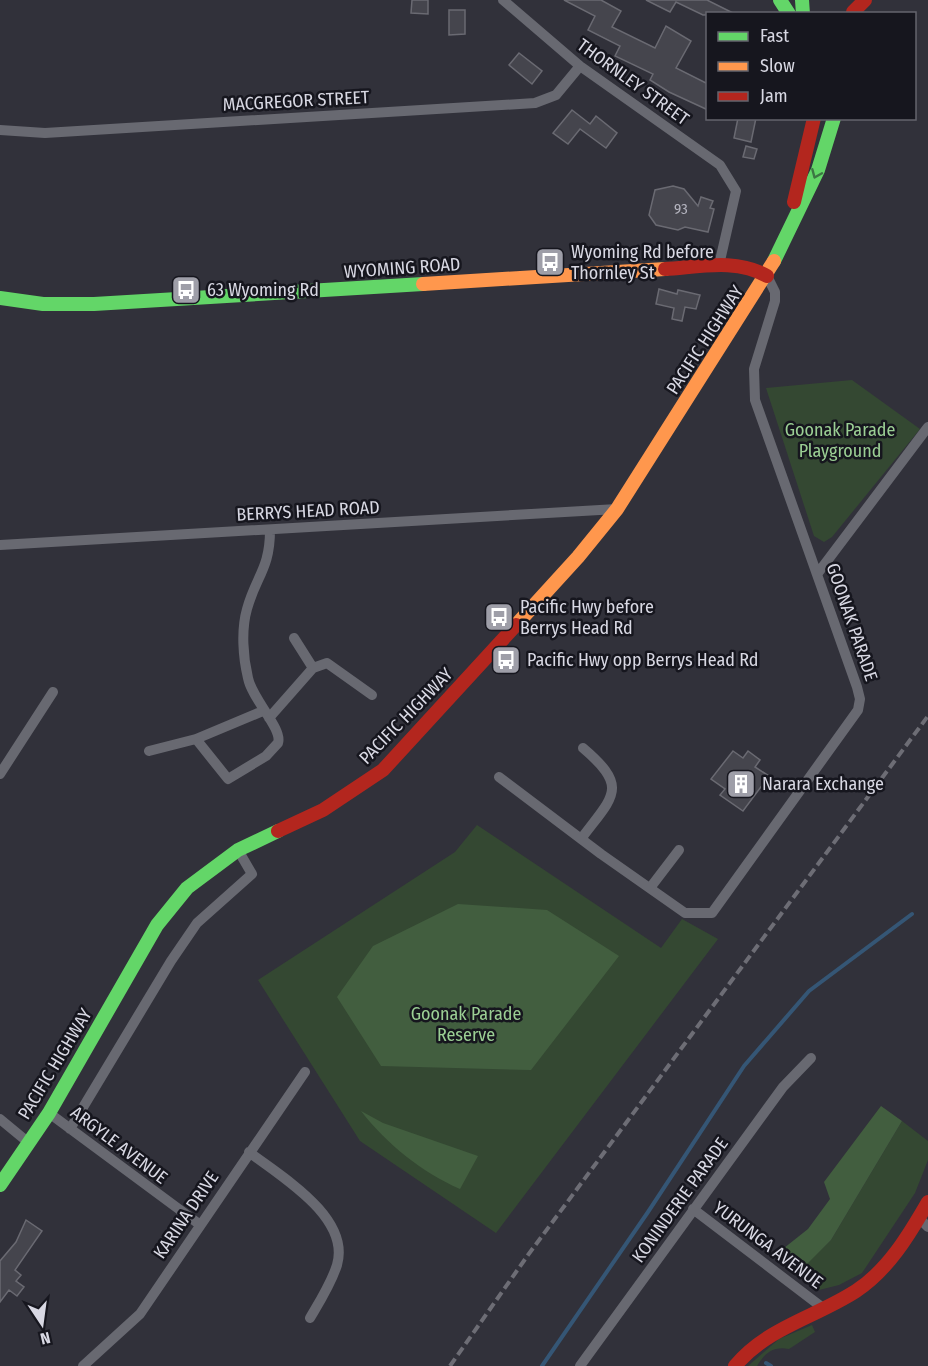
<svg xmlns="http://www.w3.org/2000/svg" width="928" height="1366" viewBox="0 0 928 1366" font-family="'Fira Sans Condensed',sans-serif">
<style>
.green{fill:#344832}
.forest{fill:#425e3f}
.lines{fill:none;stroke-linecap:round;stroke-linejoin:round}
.stream{stroke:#355675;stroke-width:4}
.building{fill:#45454d;stroke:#6a6a72;stroke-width:1.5}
.street{stroke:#686971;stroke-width:10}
.fast{stroke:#63d668;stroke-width:14}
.slow{stroke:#ff974d;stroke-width:14}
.jam{stroke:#b3261e;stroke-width:14}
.rail{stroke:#6d6d75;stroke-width:4;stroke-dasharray:9 4.5;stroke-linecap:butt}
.oneway{stroke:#3c7643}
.labels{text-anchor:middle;stroke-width:5;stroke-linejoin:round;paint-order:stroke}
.number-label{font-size:15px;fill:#b3b3be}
.street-label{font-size:18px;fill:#d8d8e3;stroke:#16161e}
.poi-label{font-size:18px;fill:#d8d8e3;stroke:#16161e;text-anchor:start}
.park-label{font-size:18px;fill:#9bcf94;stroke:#16161e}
</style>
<rect width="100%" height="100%" fill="#31313a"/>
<path class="green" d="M852 380 920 429 832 537 824 542 814 536 766 388Z
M477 825 661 948 682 919 718 939 496 1233 360 1141 258 980 455 852Z
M902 1121 928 1141V1160L915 1193 862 1273 839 1285 819 1290 793 1267 807 1263 831 1240Z
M812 1325 815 1332 789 1349C773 1346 765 1353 757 1366H748L779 1339Z"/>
<path class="forest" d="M458 904 547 910 619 956 531 1070 381 1066 337 997 373 946Z
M881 1106 902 1121 831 1240 807 1264 793 1267 779 1252 808 1229 830 1199 824 1182Z
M361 1111 383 1123 478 1156 460 1189C421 1172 387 1144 361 1111Z"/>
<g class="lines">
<path class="stream" d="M766 1363 771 1366
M542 1366 648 1212 744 1066 809 991 912 914"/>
</g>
<path class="building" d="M412 0H428V14L411 13Z
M564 0H601L621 11 612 27 655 48 666 26 691 41 676 68 708 84V110L669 92 650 80 653 74 615 56 620 46 588 30 595 16Z
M646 0H707L735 14 703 15 676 2 670 12Z
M449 10H465V34L449 35Z
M519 53 542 71 532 84 509 65Z
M572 110 590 124 596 116 617 133 606 148 580 129 568 144 553 133Z
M738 118H756L751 142 734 138Z
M746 146 757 149 754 159 743 157Z
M673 186 684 189 698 206 701 197 713 201 710 208 714 209 708 232 685 227 678 230 656 225 649 215 655 190Z
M659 289 677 294 678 290 700 295 696 309 685 307 682 321 672 319 674 308 656 304Z
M733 751 743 758 748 751 760 760 755 767 769 776 743 811 720 795 725 789 711 779Z
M26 1220 42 1231 15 1270 21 1275 16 1281 24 1287 17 1296 9 1290 0 1302V1261L16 1242Z"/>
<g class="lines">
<path class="street" d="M503 0 580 66 720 165 736 191 719 265
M0 130 45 133 535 103 556 95 580 66
M0 545 617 509
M818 573 928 427
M294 638 313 668 327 663 372 695
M269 718 313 668
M196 739 228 779 266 756 278 743C283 729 252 699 248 678 243 657 241 630 247 609 256 576 270 569 270 530
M149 751 196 739 263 711
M0 774 53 692
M499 777 601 854 685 913H712L858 710 860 699 857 687 755 400 754 369 775 301V292L767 276
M581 839C613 796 630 788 583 748
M650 888 679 850
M49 1113 199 1224
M0 1119 29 1143
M70 1129 171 961 197 923 252 874 238 850
M249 1152C280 1176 351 1217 337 1265 331 1284 320 1301 310 1318
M693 1209 823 1308
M919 1218 928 1227
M83 1366 140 1314 305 1072
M580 1366 783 1087 811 1058"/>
<path class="fast" d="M780 0 789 14
M802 0 803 14
M774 261 818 170 834 118
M0 298 43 304H94L423 284
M0 1185 49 1113 157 925 187 888 238 850 278 831"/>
<path class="slow" d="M423 284 665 269
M516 625 578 557 617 509 774 261"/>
<path class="jam" d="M853 12 865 0
M794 202 814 118
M665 269C699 267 736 258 767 276
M278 831 323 810 383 770 516 625
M735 1366C768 1327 814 1318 856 1291 888 1270 909 1235 928 1202"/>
<path class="rail" d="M450 1366 528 1255 928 716"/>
</g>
<defs><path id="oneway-chevron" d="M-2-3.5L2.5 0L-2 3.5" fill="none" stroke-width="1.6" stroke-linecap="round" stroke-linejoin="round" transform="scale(1.5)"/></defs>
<use class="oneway" href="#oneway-chevron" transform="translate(816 174) rotate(113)"/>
<defs>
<g id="bus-square" transform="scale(1.5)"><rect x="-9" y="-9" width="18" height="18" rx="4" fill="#9e9ea8" stroke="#16161e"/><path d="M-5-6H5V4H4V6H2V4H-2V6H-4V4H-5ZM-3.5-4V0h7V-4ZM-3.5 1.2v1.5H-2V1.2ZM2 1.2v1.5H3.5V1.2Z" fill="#fff"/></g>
<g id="building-square" transform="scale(1.5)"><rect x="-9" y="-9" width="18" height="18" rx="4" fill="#9e9ea8" stroke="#16161e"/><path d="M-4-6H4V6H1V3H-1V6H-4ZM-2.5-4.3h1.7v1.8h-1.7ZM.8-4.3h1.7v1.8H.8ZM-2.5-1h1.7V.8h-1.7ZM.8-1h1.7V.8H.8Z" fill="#fff"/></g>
</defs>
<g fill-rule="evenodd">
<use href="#bus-square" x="550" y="262"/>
<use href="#bus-square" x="186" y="290"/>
<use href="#bus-square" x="499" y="617"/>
<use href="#bus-square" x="506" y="660"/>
<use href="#building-square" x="741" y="784"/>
</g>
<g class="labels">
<g class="number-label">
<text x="681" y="214">93</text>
</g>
<g class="street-label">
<text transform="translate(633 82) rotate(36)" y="6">THORNLEY STREET</text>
<text transform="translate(296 101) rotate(-3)" y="6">MACGREGOR STREET</text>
<text transform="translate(402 268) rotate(-4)" y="6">WYOMING ROAD</text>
<text transform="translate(705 340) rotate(-57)" y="6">PACIFIC HIGHWAY</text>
<text transform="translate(308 511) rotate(-3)" y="6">BERRYS HEAD ROAD</text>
<text transform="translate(852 622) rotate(71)" y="6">GOONAK PARADE</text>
<text transform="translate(406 716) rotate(-46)" y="6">PACIFIC HIGHWAY</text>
<text transform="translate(55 1064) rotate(-59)" y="6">PACIFIC HIGHWAY</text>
<text transform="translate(119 1145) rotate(37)" y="6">ARGYLE AVENUE</text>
<text transform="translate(680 1200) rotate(-54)" y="6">KONINDERIE PARADE</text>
<text transform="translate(186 1215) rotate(-56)" y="6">KARINA DRIVE</text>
<text transform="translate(768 1245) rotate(37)" y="6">YURUNGA AVENUE</text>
</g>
<g class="poi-label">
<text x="571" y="258">Wyoming Rd before<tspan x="571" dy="21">Thornley St</tspan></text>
<text x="207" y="296">63 Wyoming Rd</text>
<text x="520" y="613">Pacific Hwy before<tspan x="520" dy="21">Berrys Head Rd</tspan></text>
<text x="527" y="666">Pacific Hwy opp Berrys Head Rd</text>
<text x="762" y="790">Narara Exchange</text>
</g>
<g class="park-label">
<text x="840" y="436">Goonak Parade<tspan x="840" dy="21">Playground</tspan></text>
<text x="466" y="1020">Goonak Parade<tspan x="466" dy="21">Reserve</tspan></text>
</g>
</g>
<rect x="706" y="12" width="210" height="108" fill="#16161e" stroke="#64646d" stroke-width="1.5"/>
<rect x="718" y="32" width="30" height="9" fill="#63d668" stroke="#64646d" stroke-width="1.5"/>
<text x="760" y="42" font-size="18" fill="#d8d8e3">Fast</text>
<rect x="718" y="62" width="30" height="9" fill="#ff974d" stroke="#64646d" stroke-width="1.5"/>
<text x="760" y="72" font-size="18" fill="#d8d8e3">Slow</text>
<rect x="718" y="92" width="30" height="9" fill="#b3261e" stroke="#64646d" stroke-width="1.5"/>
<text x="760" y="102" font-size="18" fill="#d8d8e3">Jam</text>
<g transform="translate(42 1324) rotate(167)" stroke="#16161e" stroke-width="4.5" paint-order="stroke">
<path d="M0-4.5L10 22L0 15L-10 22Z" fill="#d8d8e3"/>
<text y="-9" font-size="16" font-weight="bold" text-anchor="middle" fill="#d8d8e3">N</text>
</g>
</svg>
